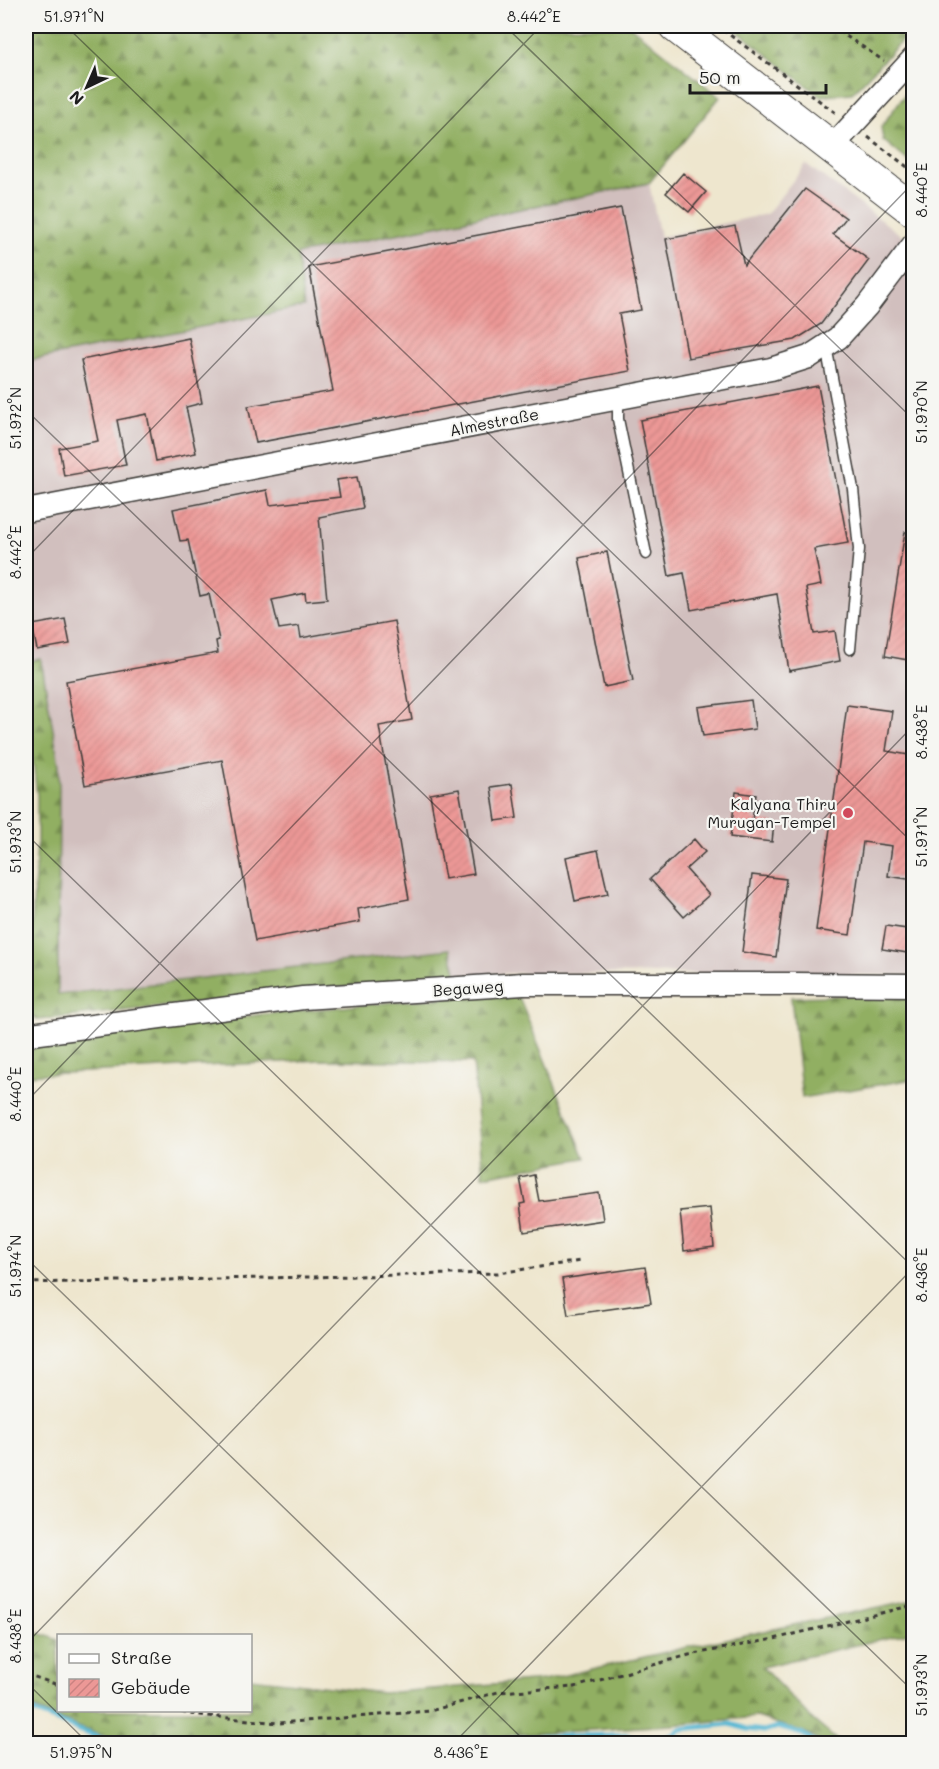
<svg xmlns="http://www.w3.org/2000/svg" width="939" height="1769" viewBox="0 0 939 1769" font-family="Mali,sans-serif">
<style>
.industrial{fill:#d1bfbe}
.forest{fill:url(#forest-firs);stroke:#56663f;stroke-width:1.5}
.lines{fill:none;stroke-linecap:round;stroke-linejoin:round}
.stream{stroke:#56b8d4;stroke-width:5}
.building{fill:url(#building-hatch)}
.service-casing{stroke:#3c3a37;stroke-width:13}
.minor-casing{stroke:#3c3a37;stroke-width:25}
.secondary-casing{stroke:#3c3a37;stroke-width:34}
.path{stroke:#3c3a37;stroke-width:3;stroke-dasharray:4.5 4.5;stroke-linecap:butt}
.service{stroke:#fff;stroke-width:10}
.minor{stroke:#fff;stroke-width:22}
.secondary{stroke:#fff;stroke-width:32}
.ticks{fill:none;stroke:#1c1c1c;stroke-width:1.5;stroke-opacity:0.45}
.poi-dot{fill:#d1495b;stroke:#f6f6f2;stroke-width:2}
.labels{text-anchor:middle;stroke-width:4.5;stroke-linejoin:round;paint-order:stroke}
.street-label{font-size:16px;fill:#1c1c1c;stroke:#f6f6f2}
.poi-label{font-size:16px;fill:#1c1c1c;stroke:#f6f6f2;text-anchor:end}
.neatline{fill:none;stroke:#1c1c1c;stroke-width:2}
.ticks-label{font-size:15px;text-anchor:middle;fill:#1c1c1c}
</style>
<defs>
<pattern id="forest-firs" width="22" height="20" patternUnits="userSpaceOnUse" patternTransform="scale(1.5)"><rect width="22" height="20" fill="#91af62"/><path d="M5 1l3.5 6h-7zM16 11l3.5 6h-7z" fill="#768e50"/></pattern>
<pattern id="building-hatch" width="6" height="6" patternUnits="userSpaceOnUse" patternTransform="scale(1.5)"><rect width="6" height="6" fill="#ec9896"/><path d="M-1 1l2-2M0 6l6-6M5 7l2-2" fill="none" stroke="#ca8281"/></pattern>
</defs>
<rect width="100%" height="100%" fill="#f6f6f2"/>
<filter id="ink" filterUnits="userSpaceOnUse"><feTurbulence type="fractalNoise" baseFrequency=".0167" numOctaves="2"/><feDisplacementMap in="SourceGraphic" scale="12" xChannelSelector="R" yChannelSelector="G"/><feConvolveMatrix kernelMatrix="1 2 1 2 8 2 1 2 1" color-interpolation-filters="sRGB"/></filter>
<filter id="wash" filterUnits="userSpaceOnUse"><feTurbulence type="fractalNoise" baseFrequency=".008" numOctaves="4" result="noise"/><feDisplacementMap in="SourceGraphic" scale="24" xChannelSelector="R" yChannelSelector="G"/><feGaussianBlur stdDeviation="1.35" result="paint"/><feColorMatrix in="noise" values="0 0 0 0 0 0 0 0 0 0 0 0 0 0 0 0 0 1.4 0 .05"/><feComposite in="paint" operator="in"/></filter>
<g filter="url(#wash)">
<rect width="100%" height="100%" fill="#eee6ce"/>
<path class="industrial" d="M806 164 913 244V975L523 973 457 975 449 949 58 995 59 765 41 659 26 662V361L304 307 297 254 649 183 660 237 767 214Z"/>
<path class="forest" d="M26 26H630L720 97 649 183 297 254 304 307 26 361Z
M731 26H913L914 28 852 93 820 96Z
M913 83V165L883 140 881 127Z
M41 659 59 765 58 995 450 949 457 975 38 1020 29 1013 27 1006 37 842V795L26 705V662Z
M913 994V1079L802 1098 791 997Z
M461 996 519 997 585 1158 483 1176 473 1062 322 1060 26 1075C25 1057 25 1053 41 1043L265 1014Z
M913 1600V1632L762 1667 813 1720 840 1743H825L806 1733 757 1717 671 1725 512 1735 472 1744H137L91 1732 26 1705V1628L58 1640V1710H250L251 1678 383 1693 544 1680 688 1647Z"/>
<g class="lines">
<path class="stream" d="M26 1709 115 1744
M485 1744C531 1735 579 1736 626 1735L635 1739 664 1737 674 1735 680 1729 730 1724 747 1729 764 1731 778 1727 803 1734 817 1744"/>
</g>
<g id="blocks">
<path class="building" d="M683 173 706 192 689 212 666 193Z
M805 189 846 218 833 234 869 260 821 324 795 340 688 358 666 239 735 226 744 265Z
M621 208 641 310 619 314 630 371 256 443 248 406 333 391 309 267Z
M189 338 202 403 186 407 196 453 156 461 147 414 117 420 126 465 64 476 59 448 98 441 81 360Z
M818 386 848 543 814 549 821 585 806 588 814 634 835 631 840 661 789 671 777 594 691 610 684 573 669 576 640 420Z
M357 477 363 508 319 517 327 599 306 601 305 593 272 600 279 629 299 626 301 638 394 621 412 720 379 726 409 899 358 909 360 922 255 941 222 760 85 785 66 681 218 653 216 641 219 640 209 594 200 596 188 540 180 541 173 509 267 490 270 505 340 497 337 480Z
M905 532H914V592L907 631 914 632V661L885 656Z
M607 552 633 681 604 687 579 558Z
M65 619 70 644 37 650 32 625Z
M751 700 755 729 703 736 698 707Z
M847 705 892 711 886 751 914 756V880L888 876 892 846 863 842 850 935 816 930Z
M512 784 517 818 496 821 491 787Z
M459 789 474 874 445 879 430 794Z
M736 792 756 795 752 820 774 823 772 842 730 837Z
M694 839 705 852 686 869 709 895 684 917 650 879Z
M598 850 608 894 575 901 566 857Z
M752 875 786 879 776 957 742 952Z
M886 926 914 930V954L882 949Z
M534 1175 539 1201 599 1193 603 1220 524 1232 520 1204 525 1203 520 1178Z
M710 1208 714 1247 684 1251 680 1211Z
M645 1267 651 1303 568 1315 562 1279Z"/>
</g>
</g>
<g filter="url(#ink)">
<use href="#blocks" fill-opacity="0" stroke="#3c3a37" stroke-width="1.5"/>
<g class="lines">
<g class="service-casing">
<path id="service" d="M826 346 853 489 859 549 850 649
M618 399V419L646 554"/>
</g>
<g class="minor-casing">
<path id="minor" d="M831 148 914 58
M26 511 771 369 809 357 838 338 867 306 914 244
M26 1033 32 1034 303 998 523 984H795L914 985"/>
</g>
<g class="secondary-casing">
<path id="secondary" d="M675 26 914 211"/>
</g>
<path class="path" d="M831 26 884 61
M723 30 836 113
M868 137 914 172
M26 1283 498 1273 581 1261
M26 1674 58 1685
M173 1710 189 1714 279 1723 430 1711 498 1692 575 1687 689 1655 774 1639 914 1605"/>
<use href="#service" class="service"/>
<use href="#minor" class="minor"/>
<use href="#secondary" class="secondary"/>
</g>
</g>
<path class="ticks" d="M66 26 914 844M505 26 914 420M26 410 914 1268M26 559 541 26M26 834 914 1692M26 1102 914 182M26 1258 528 1744M26 1644 914 725M26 1682 89 1744M453 1744 914 1267"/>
<circle class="poi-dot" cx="848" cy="813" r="6"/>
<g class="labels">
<g class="street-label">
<text transform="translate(494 422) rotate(-11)" y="6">Almestraße</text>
<text transform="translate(468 988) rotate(-4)" y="6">Begaweg</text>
</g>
<g class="poi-label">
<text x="836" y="810">Kalyana Thiru<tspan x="836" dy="18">Murugan-Tempel</tspan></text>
</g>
</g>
<rect width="939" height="1769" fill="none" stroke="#f6f6f2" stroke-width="66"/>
<rect x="57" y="1634" width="195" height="78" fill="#f6f6f2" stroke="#9f9f9c" stroke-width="1.5"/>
<rect x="69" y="1654" width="30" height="9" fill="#ffffff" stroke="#9f9f9c" stroke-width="1.5"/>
<text x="111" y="1664" font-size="18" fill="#1c1c1c">Straße</text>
<rect x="69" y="1679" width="30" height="18" fill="url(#building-hatch)" stroke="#9f9f9c" stroke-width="1.5"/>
<text x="111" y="1694" font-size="18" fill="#1c1c1c">Gebäude</text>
<g transform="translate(87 87) rotate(224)" stroke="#f6f6f2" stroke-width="4.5" paint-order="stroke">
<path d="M0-4.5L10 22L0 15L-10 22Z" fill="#1c1c1c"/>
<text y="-9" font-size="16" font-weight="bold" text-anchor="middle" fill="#1c1c1c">N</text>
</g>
<path d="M690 84v9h136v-9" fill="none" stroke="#1c1c1c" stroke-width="3"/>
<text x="699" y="84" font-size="18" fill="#1c1c1c" stroke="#f6f6f2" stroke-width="4.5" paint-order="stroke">50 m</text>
<rect x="33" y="33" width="873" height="1703" class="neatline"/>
<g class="ticks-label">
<text x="74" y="22">51.971°N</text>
<text x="534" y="22">8.442°E</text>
<text transform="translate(922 190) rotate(-90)" y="5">8.440°E</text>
<text transform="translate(922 412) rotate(-90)" y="5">51.970°N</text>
<text transform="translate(16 418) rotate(-90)" y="5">51.972°N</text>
<text transform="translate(16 552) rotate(-90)" y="5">8.442°E</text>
<text transform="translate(922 732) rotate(-90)" y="5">8.438°E</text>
<text transform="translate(922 837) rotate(-90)" y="5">51.971°N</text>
<text transform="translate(16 842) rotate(-90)" y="5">51.973°N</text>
<text transform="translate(16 1094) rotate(-90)" y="5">8.440°E</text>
<text transform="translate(16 1266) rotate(-90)" y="5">51.974°N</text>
<text transform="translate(922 1275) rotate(-90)" y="5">8.436°E</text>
<text transform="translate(16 1636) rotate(-90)" y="5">8.438°E</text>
<text transform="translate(922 1685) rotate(-90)" y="5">51.973°N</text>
<text x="81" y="1758">51.975°N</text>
<text x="461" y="1758">8.436°E</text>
</g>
</svg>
